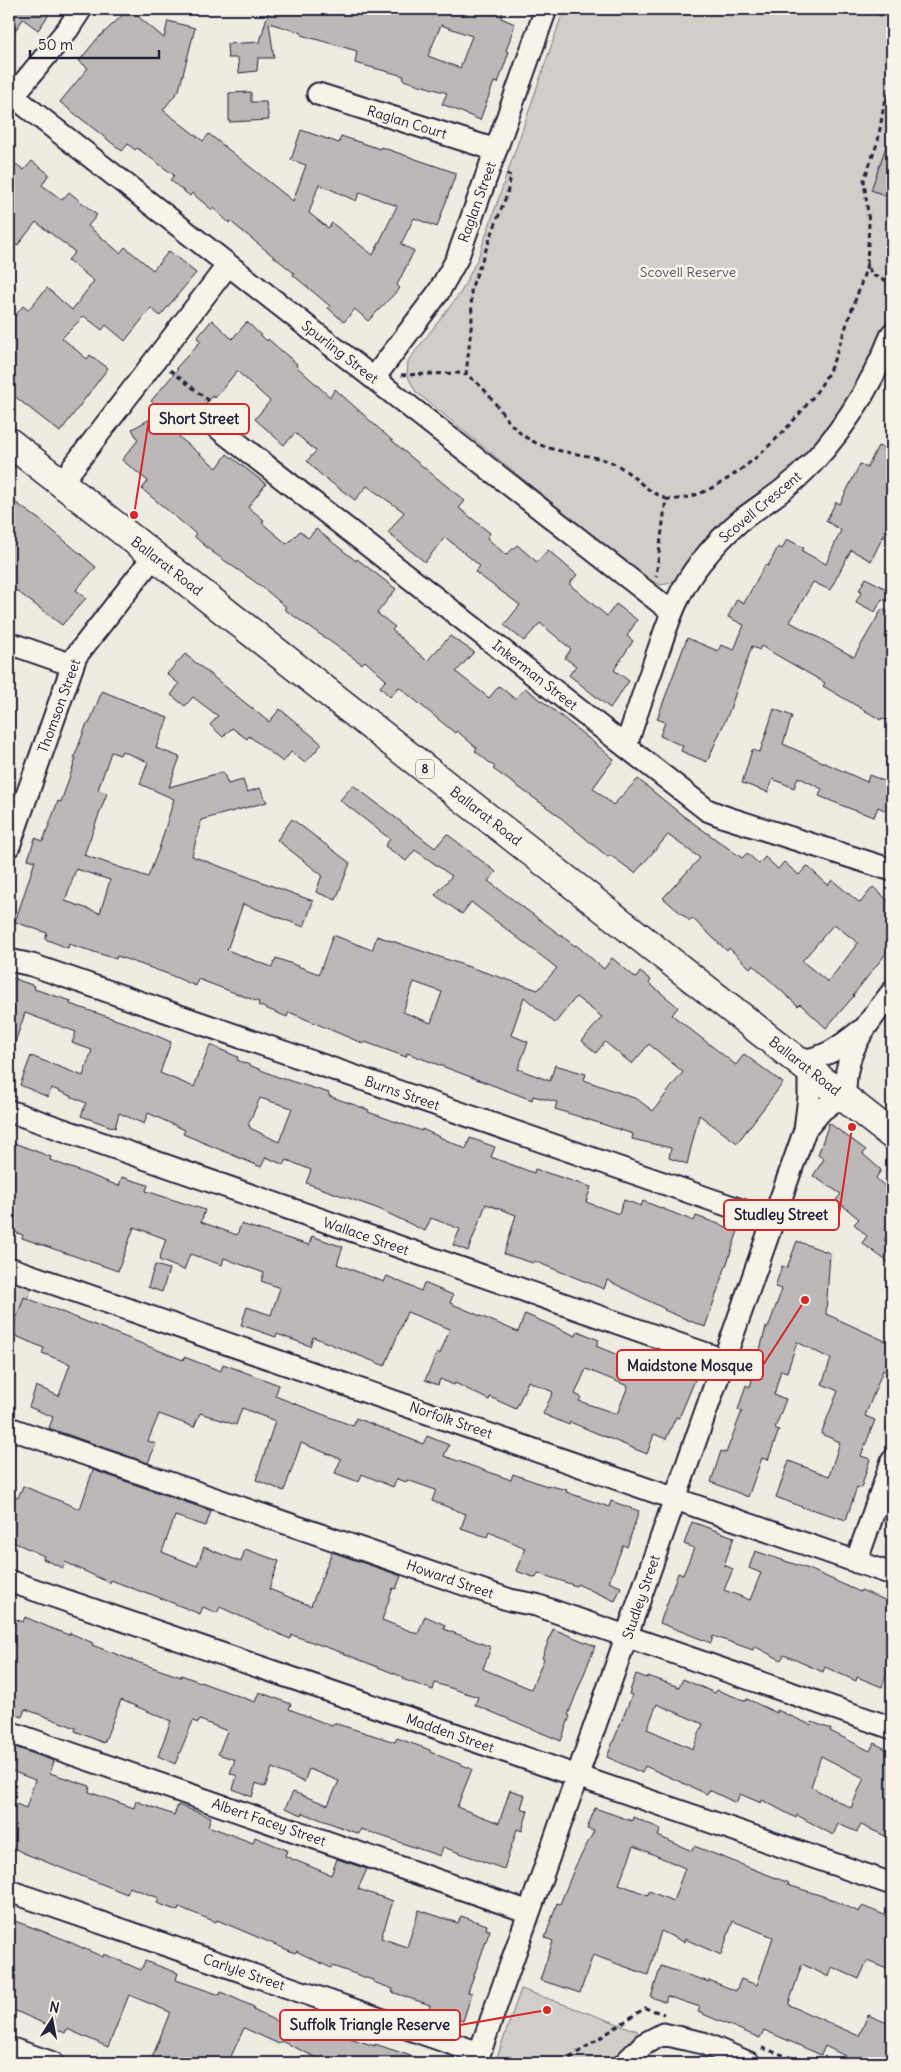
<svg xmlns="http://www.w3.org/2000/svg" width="901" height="2072" viewBox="0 0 901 2072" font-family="Delius,sans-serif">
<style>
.green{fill:#d1cdc9;stroke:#7a7882}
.building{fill:#bbb8b7;stroke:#22223b;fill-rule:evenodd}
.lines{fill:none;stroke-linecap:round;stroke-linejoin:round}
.minor-casing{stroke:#22223b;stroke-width:25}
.trunk-casing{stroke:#22223b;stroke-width:31}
.path{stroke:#22223b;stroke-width:3;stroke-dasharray:5 4;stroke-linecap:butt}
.minor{stroke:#f7f3e8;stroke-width:21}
.trunk{stroke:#f7f3e8;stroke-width:28}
.labels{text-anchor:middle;stroke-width:5;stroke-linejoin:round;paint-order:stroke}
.shield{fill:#f7f3e8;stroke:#62616f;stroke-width:1}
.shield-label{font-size:12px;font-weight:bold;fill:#22223b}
.street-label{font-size:14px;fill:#22223b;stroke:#f7f3e8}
.park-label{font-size:14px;fill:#575566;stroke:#f7f3e8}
.leader{fill:none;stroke:#d62828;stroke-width:2}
.callout-dot{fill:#d62828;stroke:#f7f3e8;stroke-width:2}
.callout{fill:#f7f3e8;stroke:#d62828;stroke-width:2}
.callout-label{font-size:15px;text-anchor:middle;font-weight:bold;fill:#22223b}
</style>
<rect width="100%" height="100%" fill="#eeebe1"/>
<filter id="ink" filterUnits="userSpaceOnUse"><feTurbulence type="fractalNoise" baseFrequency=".02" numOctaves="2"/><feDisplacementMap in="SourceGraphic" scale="10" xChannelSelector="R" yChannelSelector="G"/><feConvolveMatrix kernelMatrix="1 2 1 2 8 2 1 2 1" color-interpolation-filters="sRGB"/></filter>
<g filter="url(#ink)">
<path class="green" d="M564 9H892V306L872 359 858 389 808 456 671 583 661 585 643 577 416 392 407 375 408 361 461 292 478 258Z
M9 1278 32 1286 9 1350Z
M521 1989 638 2031 611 2063H495Z"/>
<path class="building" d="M9 9H53L38 30 23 19 9 40Z
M129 9 164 38 168 21 195 28 179 90 163 110 203 141 209 134 293 201 306 165 291 160 301 130 339 143 341 136 380 149 381 147 456 173 437 227 414 218 401 244 414 251 397 285 400 288 368 321 355 309 344 322 328 308 330 306 293 275 294 273 230 221 229 223 213 208 212 210 192 193 190 196 170 180 174 175 137 148 135 150 128 144 122 151 60 102 88 68 79 61 97 39ZM319 184 356 201 360 192 397 206 373 255 332 223 328 228 309 213Z
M269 9H504L501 18 515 24 506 51 509 52 498 83 494 82 480 120 442 104 447 93 403 80 404 76 355 63 357 51 301 35 302 33 269 23 274 58H258L257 71 239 73 238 58H228L227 44 260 42ZM441 25 472 36 460 68 428 56Z
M251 92V102H266L269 120 229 122V93Z
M890 135 892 136V198L871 190Z
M9 159 24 170 32 161 49 174 42 185 62 200 69 192 97 215 88 226 120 253 125 247 153 270 169 251 196 273 160 316 151 308 125 341 106 325 102 330 84 316 62 338 87 359 90 355 108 368 60 432 9 392V323L23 306 28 310 47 288 72 310 94 281 68 260 75 252 36 222 17 246 9 240Z
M212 320 232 339 247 322 267 341 268 339 297 364 296 366 330 397 335 389 405 452 465 501 459 508 490 533 487 538 506 555 517 545 537 562 548 550 577 575 569 584 607 616 616 604 637 620 627 636 633 641 614 670 629 681 610 708 569 675 576 666 565 658 571 649 540 623 524 641 504 625 520 605 475 572 480 566 445 537 425 562 388 533 404 512 367 486 355 500 321 475 307 461 316 451 295 433 284 445 255 419 270 401 237 371 215 398 212 396 179 437 217 468 227 454 266 484 248 507 264 520 262 523 287 544 300 531 308 538 316 529 356 561 357 559 396 589 377 613 395 627 392 630 427 661 450 636 474 652 456 672 489 698 499 686 515 699 525 688 546 704 614 759 593 788 613 805 638 779 682 815 742 858 747 853 759 864 765 857 778 869 784 862 799 875 807 866 828 885 832 880 860 903 873 887 892 904V946L853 995 854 996 826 1028 800 1004 798 1006 753 965 750 968 729 948 727 951 692 918 690 921 663 898 700 858 668 835 635 873 610 855 608 857 555 813 493 769 495 767 475 751 477 748 457 731 455 733 399 687 390 697 380 687 386 680 365 661 362 664 284 609 286 607 261 586 211 551 194 536 196 534 142 489 148 481 122 460 138 440 132 429 165 411 151 401 178 369 176 368 201 341 197 338ZM834 924 858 943 828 982 802 961Z
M878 446 892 451V518L871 561 851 550 830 590 813 582 790 622 854 657 882 609 892 614V724L882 718 881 720 823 686 825 683 761 646 759 650 752 646 729 712 707 762 681 751 683 746 660 736 665 722 657 719 687 638 718 651 721 645 734 650 744 625 728 617 737 599 744 603 765 565 768 566 778 547 782 549 787 539 804 548 802 551 826 564 841 530 826 521 836 502 840 504 860 464 867 468Z
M9 498 40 520 96 567 76 590 86 598 62 625 9 585Z
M866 578 892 592V603L882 599 875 612 856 602 862 591 859 590Z
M185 654 269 722 280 709 322 744 305 763 291 752 283 762 249 736 247 739 232 728 223 737 210 725 218 716 193 697 185 706 171 695 179 684 167 674Z
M102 691 168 718 156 748 180 757 169 787 223 772 228 784 243 780 247 792 260 788 267 802 201 820 192 856 313 901 304 927 243 904 227 950 272 967 276 958 319 974 333 935 372 950 377 936 538 990 557 968 471 902 462 914 435 895 452 876 415 850 406 861 385 846 390 839 340 800 353 785 435 848 447 834 496 872 488 881 575 946 576 945 604 969 612 958 636 978 640 972 651 980 649 983 678 1007 672 1015 736 1065 744 1054 783 1083 737 1143 699 1115 687 1164 669 1158 671 1148 632 1139 633 1134 555 1109 557 1102 533 1096 532 1100 407 1053 406 1057 365 1042 364 1044 289 1012 287 1017 258 1005 259 1002 198 979 196 986 168 974 117 956 116 959 69 944 68 948 45 939 47 933 15 922 35 861 28 859 35 838 43 841 58 801 61 802 76 758H74L87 723 89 724ZM122 751 148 762 140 784 174 799 159 849 148 877 84 855 107 793 98 790 111 752 120 755ZM76 869 110 880 100 913 65 901ZM414 982 442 992 431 1023 403 1012ZM524 997 555 1023 576 997 602 1017 582 1041 596 1053 605 1042 632 1064 649 1044 683 1072 653 1111 637 1099 584 1080 586 1074 555 1065 550 1081 518 1069 528 1042 511 1035Z
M774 709 792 716 783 744 867 782 869 775 892 784V814L878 807 874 817 851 809 819 796 822 789 798 777 794 788 773 779 768 792 742 783 752 750 760 752Z
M292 819 350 863 336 900 316 892 322 875 277 840Z
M9 977 35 986 34 989 71 1001 70 1004 129 1024 171 1042 160 1073 194 1087 210 1045 238 1057 237 1060 278 1077 329 1093V1096L369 1110 368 1112 422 1131V1129L466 1149 470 1138 495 1147 491 1157 534 1173 535 1169 591 1187 586 1202 619 1214 624 1200 641 1206 643 1201 694 1221 696 1216 738 1231 705 1327 664 1310 665 1309 607 1280 604 1289 534 1261 533 1263 504 1254 516 1215 486 1204 468 1251 453 1245 460 1229 431 1218 425 1231 379 1209 306 1183 311 1170 287 1160 284 1165 266 1157 261 1167 183 1134 185 1130 148 1113 144 1124 119 1113 115 1128 81 1116 86 1103 52 1088 48 1097 20 1085 31 1056 83 1076 92 1050 72 1043 76 1032 25 1013 11 1054H9ZM260 1098 292 1108 279 1142 250 1128V1126L248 1125Z
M829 1123 866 1150 863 1154 881 1170 876 1178 892 1193V1230L884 1240 892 1246V1265L862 1243 867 1236 854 1224 859 1219 836 1200 841 1194 813 1176 824 1159 818 1155Z
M9 1141 51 1157 50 1160 119 1186 122 1177 148 1185 146 1191 205 1210 201 1222 237 1235 241 1224 309 1245 312 1236 343 1247 337 1264 384 1282 387 1276 421 1291 424 1283 453 1295 450 1303 518 1332 525 1314 576 1336 578 1331 599 1340 596 1346 637 1363 639 1359 669 1372 670 1369 695 1380 679 1418 676 1417 666 1439 654 1434 647 1454 570 1422 569 1425 543 1414 553 1392 528 1381 516 1409 490 1397 489 1400 455 1383 454 1385 440 1379 438 1385 425 1380 437 1353 440 1354 450 1329 407 1312 385 1366 313 1337 310 1346 277 1334 276 1337 241 1325 247 1307 271 1315 280 1288 261 1281 264 1273 224 1258 222 1265 190 1254 184 1270 159 1260 166 1239 134 1227 118 1271 22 1238 23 1235 9 1230ZM586 1369 628 1386 617 1414 579 1401 581 1397 575 1394Z
M797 1241 830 1253 826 1314 892 1344V1375L883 1370 865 1416 875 1420 861 1456 870 1459 861 1488 857 1487 846 1520 811 1509 810 1510 776 1497 789 1461 829 1476 840 1442 821 1434 838 1391 822 1384 831 1359 797 1342 787 1372 781 1370 774 1395 786 1399 775 1428 779 1430 768 1460 762 1458 748 1497 711 1482 721 1451 726 1453 742 1411 738 1410 746 1385 750 1387 766 1327 768 1328 782 1289 775 1287 782 1266 787 1268Z
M155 1265 169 1269 162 1292 148 1287Z
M24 1297 183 1360 184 1357 221 1371 223 1364 279 1385 275 1396 353 1426 356 1418 423 1444 427 1436 449 1445 444 1456 511 1480 513 1474 547 1486V1485L567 1490 566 1492 609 1507 611 1501 639 1511 627 1547 623 1545 609 1582 621 1587 615 1601 577 1584 576 1586 538 1573 536 1578 516 1571 525 1548 489 1532 487 1537 461 1528 466 1514 432 1501 436 1490 407 1480 406 1482 397 1479 393 1487 362 1474 359 1482 335 1473 341 1459 301 1443 284 1491 256 1480 275 1421 242 1408 236 1425 200 1413 194 1427 159 1414 148 1441 156 1444 148 1463 49 1428 53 1417 29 1407 36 1386 59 1396 70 1364 42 1353 44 1348 11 1334Z
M93 1470 211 1511 206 1526 175 1516 162 1552 197 1566 204 1547 241 1562 245 1549 279 1561 269 1589 311 1606 332 1552 401 1576 396 1589 393 1588 382 1620 418 1634 425 1616 445 1625 444 1629 491 1647 483 1669 531 1689 544 1659 542 1658 553 1629 595 1646 568 1715 570 1716 561 1741 475 1705 478 1697 435 1683 433 1690 402 1679 403 1677 340 1652 292 1635 290 1639 220 1607 217 1613 203 1607 200 1614 148 1593 147 1594 111 1580 110 1583 65 1562 63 1568 43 1559 44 1556 9 1540V1494L18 1498 23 1486 80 1509Z
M692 1522 734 1537 724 1565 733 1569 724 1590 750 1600 761 1573 749 1568 755 1551 809 1569 860 1592 861 1590 892 1603V1658L882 1687 857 1677 856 1681 825 1667 823 1672 784 1655 781 1660 754 1646 753 1650 713 1636 711 1643 660 1623 678 1573 683 1575 694 1548 684 1544Z
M9 1617 23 1622 25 1617 53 1629 69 1635 70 1633 93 1643 92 1645 140 1663 181 1677V1675L255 1702 259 1692 291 1704 289 1709 332 1726 334 1723 395 1742 397 1738 430 1750V1752L472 1769 457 1807 499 1823 510 1790 525 1795 521 1808 528 1811 522 1831 517 1829 504 1869 443 1847 440 1856 361 1829 359 1834 303 1813 302 1815 285 1808 293 1792 328 1805 339 1781 309 1769 304 1782 272 1768 265 1787 256 1783 252 1797 233 1789 237 1776 230 1773 235 1760 218 1754 227 1731 200 1720 198 1723 193 1721 175 1764 158 1756 171 1721 121 1700 104 1743 75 1731 76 1728 25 1709 22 1717 9 1712Z
M636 1674 647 1678 648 1676 679 1687 683 1679 715 1693 717 1690 746 1701 747 1699 777 1713V1710L811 1725 812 1722 831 1729 830 1731 870 1751 874 1743 892 1752V1839L861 1825 857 1832 838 1824 833 1835 797 1815 796 1818 762 1800 761 1803 740 1794 736 1803 709 1790 707 1794 645 1766 642 1773 607 1757 632 1695 629 1694ZM657 1704 703 1724 693 1749 647 1729ZM821 1756 864 1778 851 1808 811 1787Z
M9 1745 54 1761 50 1773 90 1786 89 1792 134 1808 136 1801 174 1815 178 1805 211 1817 208 1826 253 1843 255 1837 287 1850 285 1856 331 1875 337 1859 367 1869 358 1889 393 1901 381 1938 407 1947 419 1910 458 1923 461 1916 487 1925 486 1929 490 1930 468 1992 472 1993 463 2021 429 2009 430 2005 392 1992 393 1989 373 1982V1980L332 1966 331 1968 296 1951 295 1953 217 1920 216 1922 179 1907 178 1911 157 1903 159 1898 129 1887 127 1894 26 1854 9 1846V1801L26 1808 35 1780 9 1770Z
M595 1808 632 1821 633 1817 661 1829 658 1836 692 1851 694 1846 789 1883 788 1885 829 1898 859 1912 862 1906 892 1918V1971L867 1961 859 1979 832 1967 829 1977 802 1964 789 2003V2005L859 2036 868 2015 892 2025V2063H859L825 2046 821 2055 764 2030 760 2038 698 2012 700 2007 667 1996 665 2002 651 1997 661 1966 709 1982V1980L736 1991 741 1979 757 1985 773 1937 733 1921 721 1955 685 1939 684 1942 661 1931 648 1975 593 1955 580 1993 540 1980 553 1941 545 1938 557 1903 560 1904 575 1867 594 1831 587 1829ZM634 1846 685 1868 673 1901 649 1891 648 1895 619 1884Z
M12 1920 56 1936 103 1957 104 1954 141 1970 145 1961 178 1973 176 1980 220 1995 221 1992 254 2007 253 2010 293 2029 298 2018 339 2038 340 2035 375 2046V2044L426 2061V2063H328L281 2041 279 2044 244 2028 228 2063H150L170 2012 129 1995 108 2047 67 2029 65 2033 9 2008V1928Z"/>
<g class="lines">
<g class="minor-casing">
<path id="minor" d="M9 93 672 612
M318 94 496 150
M13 96 68 29 81 9
M374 378 438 293 457 259 546 9
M209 421 707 810 725 817 892 870
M61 483 228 265
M9 643 72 665
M626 746C635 718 645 689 655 660 667 626 677 591 701 562 713 547 726 533 740 521 759 506 780 494 797 478 841 437 870 389 892 334
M9 846 76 656 154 556
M9 960 32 965 773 1221
M798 1061C826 1058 839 1048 860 1031
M845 1097C845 1087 845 1076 848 1066 854 1037 875 1015 892 992
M9 1111 724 1360
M805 1130 822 1110 842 1095
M9 1268 892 1574
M9 1428 510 1600 536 1605 892 1728
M856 1562 892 1461
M9 1581 892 1884
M9 1732 529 1912
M9 1891 479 2053
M9 2048 53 2063
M476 2063 805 1130 809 1097V1070
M625 2063 644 2044 663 2034 703 2043 749 2063"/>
</g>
<g class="trunk-casing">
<path id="trunk" d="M9 442 892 1135"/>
</g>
<path class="path" d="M742 9 751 12 755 9
M860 9 882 15 892 23
M506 174 511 176 507 194 471 289 472 319 466 375C493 390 502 422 527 438 552 454 581 452 608 461 623 466 631 476 643 485 650 491 658 495 666 499L656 577
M867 264 869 223 864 180 878 141 884 104 892 89
M170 370 212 403
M401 375 458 373 466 375
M666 499C719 505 797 424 823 382 835 362 841 340 849 318 855 300 862 283 867 264L872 275 892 283
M762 2048 807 2063
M562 2063 645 2008 664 2014"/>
<use href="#minor" class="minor"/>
<use href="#trunk" class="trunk"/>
</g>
</g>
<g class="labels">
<rect class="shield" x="416" y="759.5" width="18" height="19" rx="4"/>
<g class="shield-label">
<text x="425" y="773">8</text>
</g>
<g class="street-label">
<text transform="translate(407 122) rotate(17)" y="5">Raglan Court</text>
<text transform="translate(477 202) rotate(-70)" y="5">Raglan Street</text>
<text transform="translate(340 352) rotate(38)" y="5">Spurling Street</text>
<text transform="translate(760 507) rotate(-40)" y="5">Scovell Crescent</text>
<text transform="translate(167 566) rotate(38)" y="5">Ballarat Road</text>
<text transform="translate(535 675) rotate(38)" y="5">Inkerman Street</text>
<text transform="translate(59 706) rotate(-70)" y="5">Thomson Street</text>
<text transform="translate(486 816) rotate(38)" y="5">Ballarat Road</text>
<text transform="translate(805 1066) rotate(38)" y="5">Ballarat Road</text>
<text transform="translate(402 1093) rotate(19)" y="5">Burns Street</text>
<text transform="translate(366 1236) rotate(19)" y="5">Wallace Street</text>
<text transform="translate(451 1420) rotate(19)" y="5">Norfolk Street</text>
<text transform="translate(450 1579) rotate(19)" y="5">Howard Street</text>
<text transform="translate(641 1597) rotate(-71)" y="5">Studley Street</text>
<text transform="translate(450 1733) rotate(19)" y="5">Madden Street</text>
<text transform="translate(269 1822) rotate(19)" y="5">Albert Facey Street</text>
<text transform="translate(244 1972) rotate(19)" y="5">Carlyle Street</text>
</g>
<g class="park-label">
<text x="688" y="277">Scovell Reserve</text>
</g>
</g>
<path class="leader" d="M134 515L149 419M852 1127L839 1215M805 1300L763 1365M547 2010L460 2025"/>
<g class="callout-dot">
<circle cx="134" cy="515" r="5"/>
<circle cx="852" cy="1127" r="5"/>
<circle cx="805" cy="1300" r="5"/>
<circle cx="547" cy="2010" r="5"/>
</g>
<g class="callout">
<rect x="149" y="404" width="100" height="30" rx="5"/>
<rect x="724" y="1200" width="115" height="30" rx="5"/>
<rect x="617" y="1350" width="146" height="30" rx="5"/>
<rect x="280" y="2010" width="180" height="30" rx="5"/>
</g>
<g class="callout-label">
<text x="199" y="424">Short Street</text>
<text x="781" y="1220">Studley Street</text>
<text x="690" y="1371">Maidstone Mosque</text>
<text x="370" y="2030">Suffolk Triangle Reserve</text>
</g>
<rect width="901" height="2072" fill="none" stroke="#f7f3e8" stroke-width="30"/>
<rect x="15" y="15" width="871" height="2042" fill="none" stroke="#22223b" stroke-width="2" filter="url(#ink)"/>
<g transform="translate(52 2020) rotate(11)" stroke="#f7f3e8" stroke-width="4" paint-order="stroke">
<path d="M0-4L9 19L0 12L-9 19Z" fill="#22223b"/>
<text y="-8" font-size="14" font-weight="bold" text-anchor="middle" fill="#22223b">N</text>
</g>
<path d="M30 50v8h129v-8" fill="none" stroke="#22223b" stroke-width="2.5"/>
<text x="38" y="50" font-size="15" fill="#22223b" stroke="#f7f3e8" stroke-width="4" paint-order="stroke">50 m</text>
</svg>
